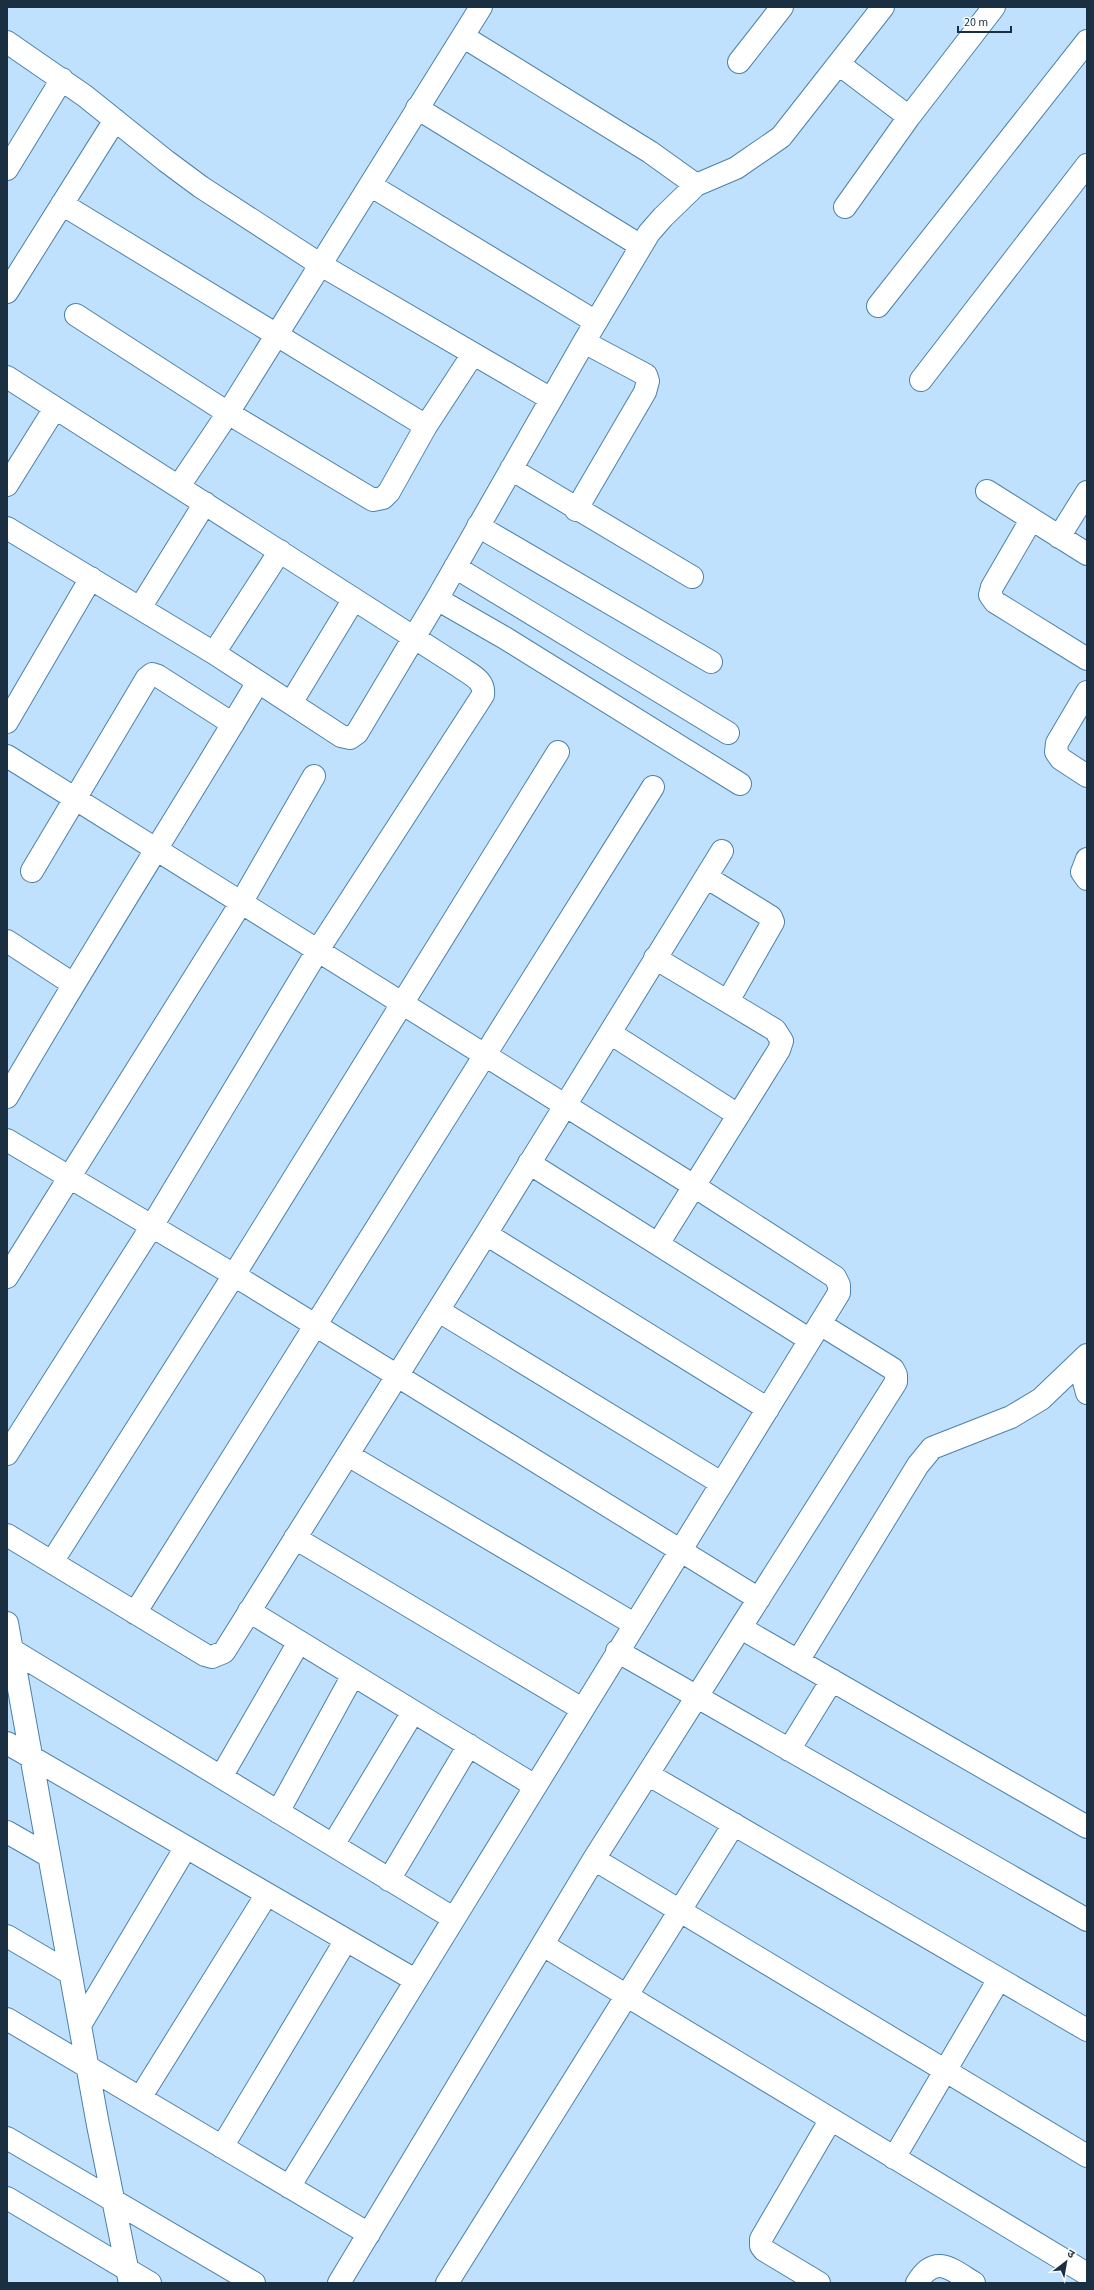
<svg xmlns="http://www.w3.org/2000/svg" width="1094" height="2290" viewBox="0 0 1094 2290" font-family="'Source Sans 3','Noto Sans Devanagari',sans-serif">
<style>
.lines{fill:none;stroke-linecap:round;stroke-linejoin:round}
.minor-casing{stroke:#4c81ab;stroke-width:24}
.minor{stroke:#fff;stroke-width:22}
</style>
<rect width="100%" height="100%" fill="#c0e1fd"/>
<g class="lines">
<g class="minor-casing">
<path id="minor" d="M464 37 650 152 696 185
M7 42 85 96 166 161 201 187 321 265 551 399
M739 62 782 7
M840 65 909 117
M417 108 641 246
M7 169 62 79
M370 185 596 322
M62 204 426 426
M845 207 909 117 994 7
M7 292 115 120
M878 306 1087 41
M76 315 228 413 373 500 383 498 389 492 426 426 473 354
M7 377 460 667C471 675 485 680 483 695L318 950 152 1226 7 1454
M921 380 1087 165
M511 469 692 577
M7 485 55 408
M179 486 228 413 481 7
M987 491 1087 554
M576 510 645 392 648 381 646 375 584 342
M1031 520 992 587 990 595 995 602 1087 659
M478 526 711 662
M7 528 214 653 341 736 350 738 357 733 437 599 584 342 649 233 663 217 696 185 736 168 781 137 883 7
M1059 537 1087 492
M455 567 728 733
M437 599 505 638 740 784
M140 608 205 503
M214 653 280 551
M1087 692 1057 743 1056 752 1061 759 1087 776
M291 703 354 599
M7 722 91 578
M7 756 694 1186 835 1277 839 1285V1293L810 1340 289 2187
M1087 859 1082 872 1087 879
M32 871 147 678 152 674 158 676 233 724
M706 877 771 917 773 922 728 1001
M7 941 73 984
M655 958 775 1030 782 1041 779 1050 658 1244
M610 1033 738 1115
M7 1097C88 957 175 821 258 682
M7 1140 234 1275 759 1599
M529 1163 810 1340
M486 1234 768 1409
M7 1277 241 903 314 776
M439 1311 721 1483
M1079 1363 1087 1393
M348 1455 634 1624
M7 1535 205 1655 212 1657 224 1652 486 1234 722 851
M295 1538 582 1709
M52 1562 234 1275 558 752
M249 1611 535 1786
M135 1613 653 787
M7 1623 98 2125 130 2283
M741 1628 1087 1827
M12 1650 453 1918
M617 1651 1087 1920
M798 1661 918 1465 932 1448 1011 1417 1041 1399 1087 1355
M7 1743 415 1980
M789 1750 832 1680
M649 1775 1087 2030
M221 1777 299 1642
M278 1812 353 1675
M7 1832 49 1856
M333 1845 413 1712
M594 1859 1087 2156
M389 1880 469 1745
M7 1936 70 1973
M543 1945 1087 2274
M7 2019 369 2234
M80 2025 186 1847
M140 2098 267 1894
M7 2138 254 2283
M222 2147 346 1940
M894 2158 999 1979
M7 2198 150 2283
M339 2283 594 1859 896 1382V1375L893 1369 820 1324
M447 2283 734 1824
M819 2283 764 2250 761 2246V2239L831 2119
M917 2283C935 2253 951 2269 974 2283"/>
</g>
<use href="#minor" class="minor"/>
</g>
<rect width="1094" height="2290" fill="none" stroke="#1a3042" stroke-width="16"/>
<g transform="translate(1066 2262) rotate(31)" stroke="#fdfefd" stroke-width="3" paint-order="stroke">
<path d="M0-3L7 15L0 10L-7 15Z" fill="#1a3042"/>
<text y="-6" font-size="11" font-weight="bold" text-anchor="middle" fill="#1a3042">उ</text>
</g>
<path d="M958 26v6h53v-6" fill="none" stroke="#1a3042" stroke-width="2"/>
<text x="964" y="26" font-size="12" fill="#1a3042" stroke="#fdfefd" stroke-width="3" paint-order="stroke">20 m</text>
</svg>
